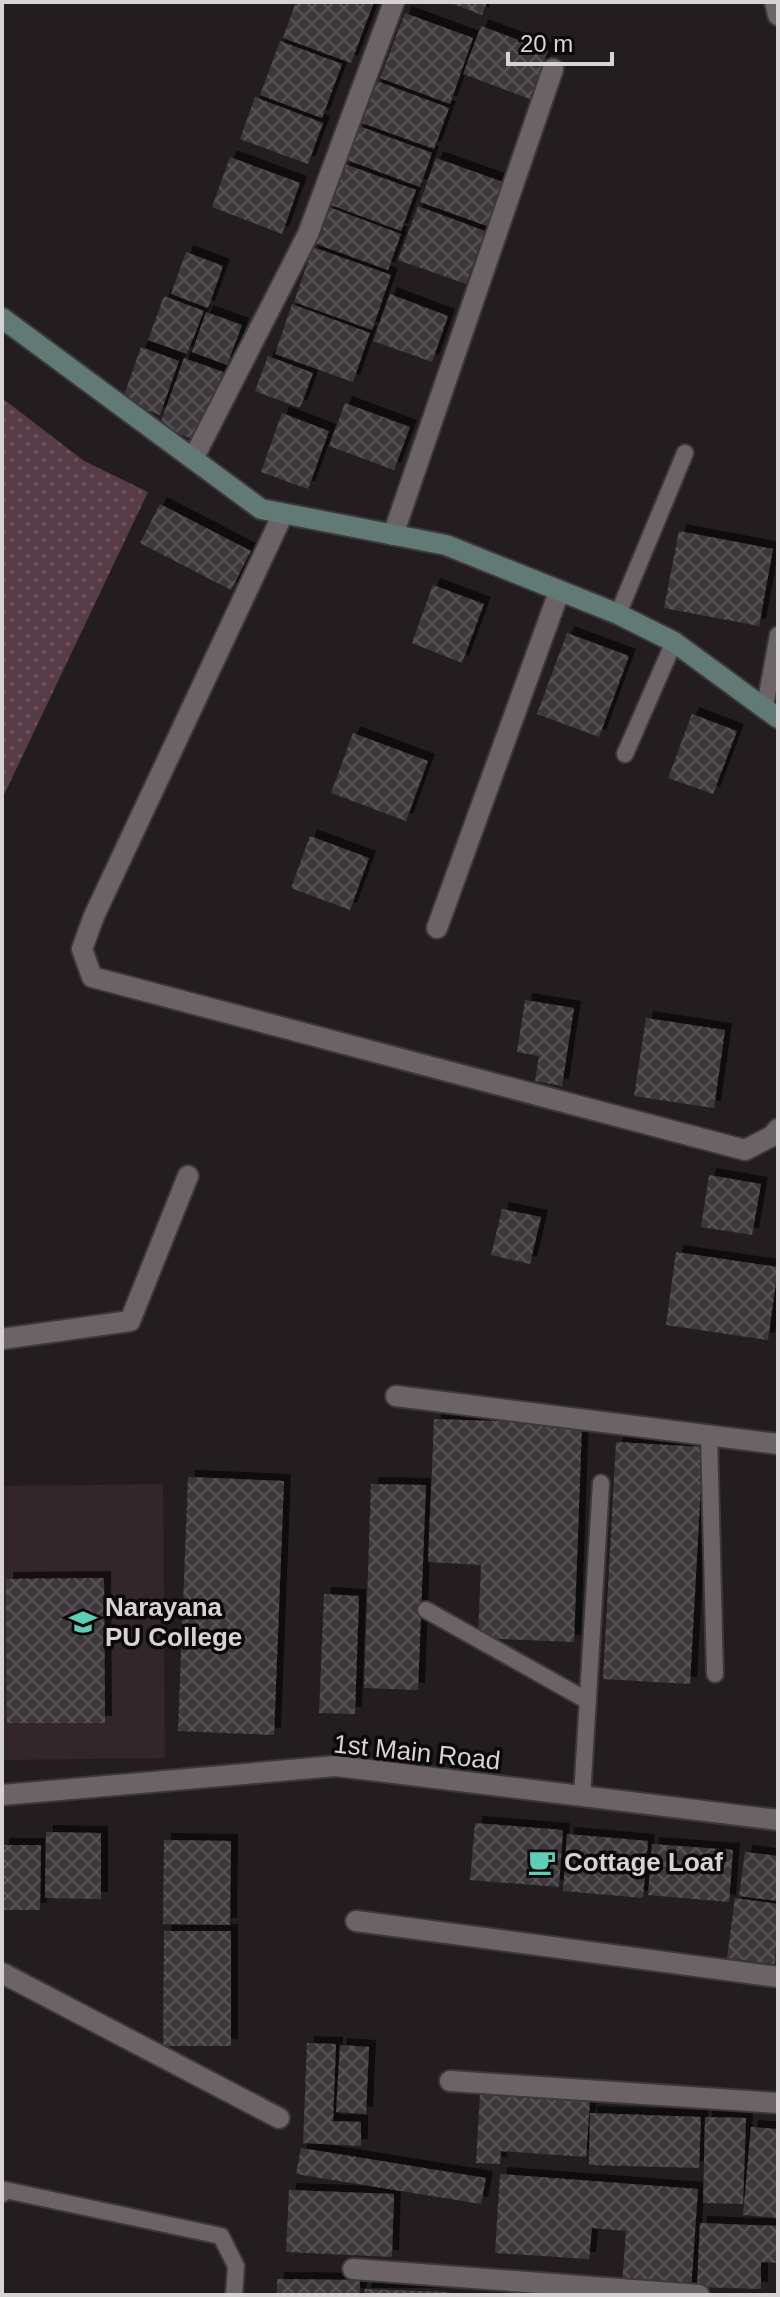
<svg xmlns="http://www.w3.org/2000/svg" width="780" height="2297" viewBox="0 0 780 2297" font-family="Arial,sans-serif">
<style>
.built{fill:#32262b}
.grass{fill:url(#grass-dots)}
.building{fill:url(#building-cross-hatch);filter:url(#shadow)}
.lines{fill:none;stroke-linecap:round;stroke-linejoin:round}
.lane-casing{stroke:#3d383a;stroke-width:20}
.street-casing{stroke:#3d383a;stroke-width:24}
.secondary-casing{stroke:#3d383a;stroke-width:24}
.lane{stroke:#6c6367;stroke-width:16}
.street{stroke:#6c6367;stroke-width:20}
.secondary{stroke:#617a76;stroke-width:20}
.labels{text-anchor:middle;stroke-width:7;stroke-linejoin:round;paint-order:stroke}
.poi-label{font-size:26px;font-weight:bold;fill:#d7d2d4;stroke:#0b0809;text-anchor:start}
.street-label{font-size:26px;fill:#d7d2d4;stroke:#0b0809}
</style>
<defs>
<pattern id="grass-dots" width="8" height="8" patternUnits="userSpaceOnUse" patternTransform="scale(2)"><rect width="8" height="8" fill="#573c48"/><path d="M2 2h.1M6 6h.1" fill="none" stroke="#6e5762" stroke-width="1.8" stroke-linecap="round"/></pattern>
<pattern id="building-cross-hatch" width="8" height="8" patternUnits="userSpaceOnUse" patternTransform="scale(2)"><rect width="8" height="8" fill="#3e373a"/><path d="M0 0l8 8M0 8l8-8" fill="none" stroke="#595356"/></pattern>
<filter id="shadow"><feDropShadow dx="7" dy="-7" stdDeviation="0" flood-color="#0009"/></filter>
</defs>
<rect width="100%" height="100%" fill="#241d20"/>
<path class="built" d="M163 1484 165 1758 2 1760V1486Z"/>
<path class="grass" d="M2 398 84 461 148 492 2 799Z"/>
<path class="building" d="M296 2H374L351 63 283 38Z
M448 2H487L482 15Z
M405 13 473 38 450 104 380 78Z
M481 26 548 51 530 99 463 74Z
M280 41 342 64 322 118 260 95Z
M377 81 449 108 434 149 362 123Z
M255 97 323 123 308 164 240 139Z
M359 126 432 153 420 187 347 160Z
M230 157 300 183 282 234 212 207Z
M436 158 503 182 487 226 420 202Z
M345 164 416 190 401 231 331 205Z
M418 206 485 231 466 284 398 260Z
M329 207 401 234 388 270 316 244Z
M313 247 391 275 372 330 294 302Z
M186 252 223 266 208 308 171 294Z
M390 294 448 316 432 362 373 341Z
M164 296 204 311 187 354 148 340Z
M292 304 370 333 353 382 275 354Z
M206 312 242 325 227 365 192 352Z
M141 347 179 361 160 415 122 401Z
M268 356 313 373 300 408 255 391Z
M184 358 226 373 201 442 159 427Z
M345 403 410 427 394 470 329 446Z
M282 413 329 431 308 489 261 472Z
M160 504 251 551 231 590 140 543Z
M679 531 773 549 759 626 664 608Z
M433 585 484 604 462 663 412 643Z
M567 633 629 656 599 737 537 714Z
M692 714 737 731 713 794 668 778Z
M353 733 428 761 406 821 331 793Z
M310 836 369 858 350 910 291 888Z
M525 1000 574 1008 562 1086 535 1081 539 1056 517 1052Z
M646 1018 725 1030 714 1108 634 1096Z
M709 1175 761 1184 752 1235 701 1227Z
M502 1209 541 1217 530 1264 491 1255Z
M676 1252 778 1267 768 1340 666 1325Z
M434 1419 582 1424 574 1642 478 1638 481 1565 428 1562Z
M616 1442 703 1447 690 1684 603 1679Z
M188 1477 284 1481 274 1735 178 1731Z
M371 1484 426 1485 418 1690 364 1688Z
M104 1578 105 1723H7L6 1579Z
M324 1594 359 1596 355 1714 319 1713Z
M475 1823 563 1830 559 1887 470 1880Z
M46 1832 101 1833V1899L45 1898Z
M567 1834 648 1841 643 1898 563 1891Z
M164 1840 231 1841 230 1925 163 1924Z
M652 1844 733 1850 729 1902 648 1895Z
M2 1845H41L40 1910H2Z
M745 1852 778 1856V1901L739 1896Z
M735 1898 778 1904 775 1964 727 1958Z
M164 1931H231V2046H163Z
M307 2043 336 2044 333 2121 361 2122V2146L303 2143Z
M340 2045 369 2047 366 2114 336 2112Z
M480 2094 590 2101 586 2157 501 2151 500 2164 476 2163Z
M590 2113 701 2117 699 2168 589 2165Z
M705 2117 746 2118 743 2204 703 2203Z
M751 2127 778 2129V2218L743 2215Z
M301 2148 486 2178 481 2204 296 2174Z
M500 2174 698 2189 691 2290 622 2285 626 2231 592 2228 589 2259 495 2253Z
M289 2190 394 2194 392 2257 286 2252Z
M700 2223 778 2226V2263L761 2262V2289L697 2287Z
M277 2279 360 2280V2295H277Z
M365 2289 447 2292V2295H364Z"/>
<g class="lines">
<g class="lane-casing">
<path id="lane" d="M618 614 685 453
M765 706 778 635
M625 754 674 642
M709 1435 715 1674
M426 1610 588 1701
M582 1796 601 1483
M2 2194 5 2190 221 2236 236 2266 234 2295"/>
</g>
<g class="street-casing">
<path id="street" d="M775 2 778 15
M193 459 308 234 394 2
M283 514 94 916 82 949 92 977 745 1150 772 1136 778 1129
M393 535 553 69
M437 928 559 592
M2 1339 130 1321 188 1176
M396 1396 778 1444
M2 1795 336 1766 778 1820
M356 1921 778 1977
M2 1973 279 2118
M450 2081 778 2103
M353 2269 699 2295"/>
</g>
<g class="secondary-casing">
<path id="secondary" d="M2 318 261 509 446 545 618 614 674 642 778 718"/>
</g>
<use href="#lane" class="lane"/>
<use href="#street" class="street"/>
<use href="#secondary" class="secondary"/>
</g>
<defs>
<g id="university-bare" transform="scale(2.16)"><path d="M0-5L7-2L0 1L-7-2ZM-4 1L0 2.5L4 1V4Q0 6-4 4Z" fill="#5eceb7" stroke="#0b0809" stroke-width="2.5" paint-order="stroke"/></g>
<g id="cafe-bare" transform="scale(2.16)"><path d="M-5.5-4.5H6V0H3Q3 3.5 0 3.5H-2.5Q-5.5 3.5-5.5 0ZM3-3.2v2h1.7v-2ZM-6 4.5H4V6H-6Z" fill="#5eceb7" stroke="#0b0809" stroke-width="2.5" paint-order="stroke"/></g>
</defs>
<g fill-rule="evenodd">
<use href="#university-bare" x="83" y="1622"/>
<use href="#cafe-bare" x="542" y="1862"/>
</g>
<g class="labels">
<g class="poi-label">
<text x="105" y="1616">Narayana<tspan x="105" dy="30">PU College</tspan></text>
<text x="564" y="1871">Cottage Loaf</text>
</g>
<g class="street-label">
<text transform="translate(417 1752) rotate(6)" y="9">1st Main Road</text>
</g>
</g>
<rect width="780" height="2297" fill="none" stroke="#d7d2d4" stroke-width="8"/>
<path d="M508 52v12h104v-12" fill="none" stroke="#d7d2d4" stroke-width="4"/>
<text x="520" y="52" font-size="24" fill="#d7d2d4" stroke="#0b0809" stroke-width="6" paint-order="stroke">20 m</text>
</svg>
